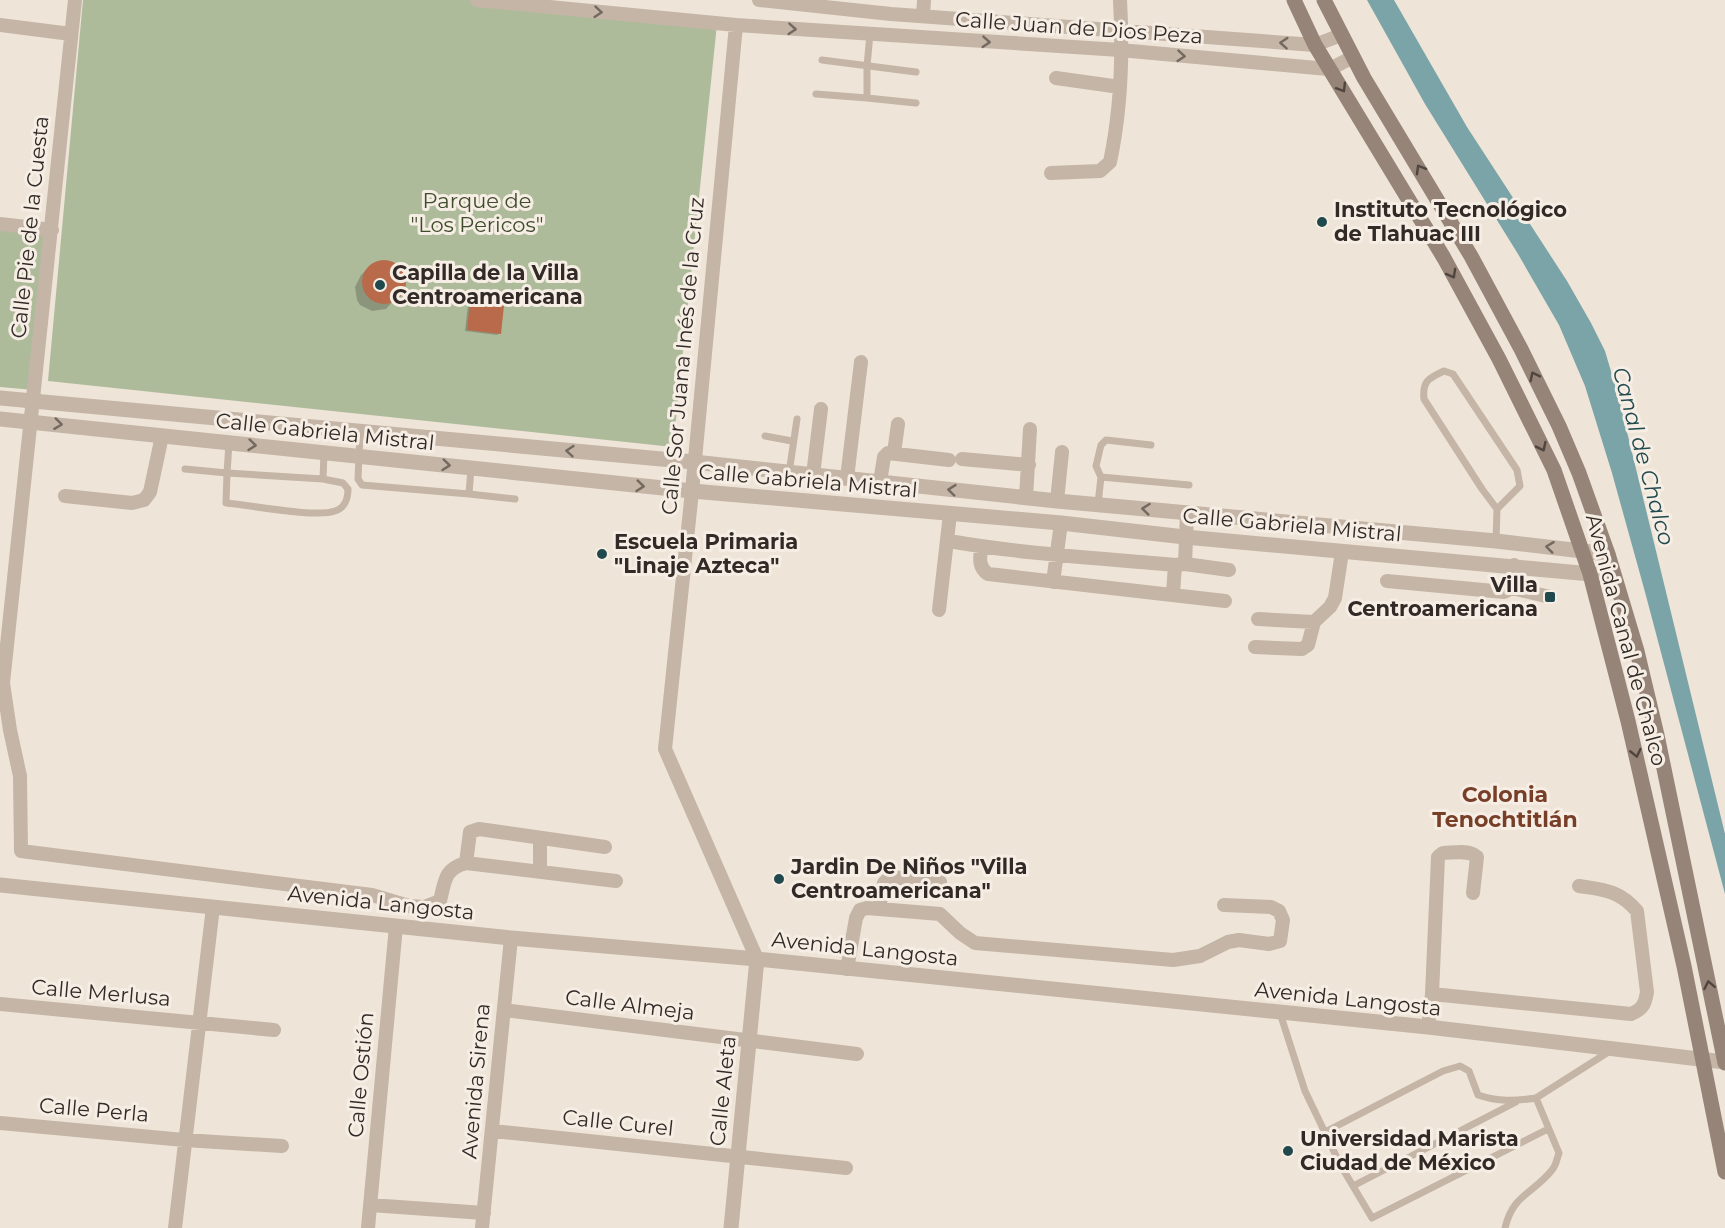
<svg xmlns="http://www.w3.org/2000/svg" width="1725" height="1228" viewBox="0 0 1725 1228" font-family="Montserrat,sans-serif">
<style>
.green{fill:#aebb9a}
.water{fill:#7aa4a7}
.shadow{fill:#0003}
.building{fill:#b96a4b}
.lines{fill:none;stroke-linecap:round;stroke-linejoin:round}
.service{stroke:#c4b5a6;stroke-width:7}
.minor{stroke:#c4b5a6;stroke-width:14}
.tertiary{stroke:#c4b5a6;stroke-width:15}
.secondary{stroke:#978478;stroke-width:15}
.oneway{stroke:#736960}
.oneway2{stroke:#50453f}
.poi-dot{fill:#20494e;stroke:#f6eee4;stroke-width:2}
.labels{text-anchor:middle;stroke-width:6;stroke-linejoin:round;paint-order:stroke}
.street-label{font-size:21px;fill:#312a26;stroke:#f6eee4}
.park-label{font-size:21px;fill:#3f4c2c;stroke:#f6eee4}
.poi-label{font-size:21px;font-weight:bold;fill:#312a26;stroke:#f6eee4;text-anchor:start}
.water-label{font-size:22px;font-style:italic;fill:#20494e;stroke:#f6eee4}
.neighbourhood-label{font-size:22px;font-weight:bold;fill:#773e28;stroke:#f6eee4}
</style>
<rect width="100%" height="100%" fill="#eee4d8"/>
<path class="green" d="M83 0H476L717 24 673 447 48 381Z
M0 230 49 235 34 390 0 387Z"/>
<path class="water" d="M1367 0H1394L1467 127 1567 281 1591 323 1605 351 1618 395 1725 834V894L1645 592 1612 473 1585 386 1559 325 1518 254 1425 104Z"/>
<path class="shadow" d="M389 261 401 269 404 275V289L386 309 372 311 360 305 357 300 355 287 361 275 370 266 376 263Z
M472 294 499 333 497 335 465 331 469 296Z"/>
<path class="building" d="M362 282a22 22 0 1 1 44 0a22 22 0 1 1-44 0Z
M471 292 505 296 501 334 467 330Z"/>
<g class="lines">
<path class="service" d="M822 60 916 72
M816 94 867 98V66L870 34
M867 98 916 103
M360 432 358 479 362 485 469 494
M765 436 792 441
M229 443 227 473 323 479 324 453
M471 468 469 494 515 499
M185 469 227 473 226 503C249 505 316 518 335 511 345 508 348 498 348 489L343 483 323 479
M789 473 797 419
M1101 477 1189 485
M1098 504 1101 477 1096 466 1101 445 1106 440 1151 445
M1496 541 1497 509 1482 489 1424 399C1422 381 1429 378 1444 371L1453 374 1517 470 1520 486 1497 509
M1280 1013 1305 1091 1341 1166 1372 1218 1548 1129
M1536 1098 1610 1051
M1325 1132 1443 1071 1460 1066 1469 1071 1478 1095C1498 1102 1516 1101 1536 1098L1559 1153C1557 1158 1556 1166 1552 1170 1533 1194 1513 1194 1505 1228
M1353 1186 1516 1102"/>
<path class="minor" d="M75 0 3 683 10 730 20 776 21 851 372 895 409 906 424 907 440 901C445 881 444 869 466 863L616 881
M477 0 736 25 1120 50 1317 68 1330 69 1353 57
M759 0 891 14 1315 45 1341 35
M923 16 924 0
M0 25 71 34
M736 25 692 491 665 749 757 959
M1056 78 1120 87
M1051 173 1100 171 1110 162C1121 110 1123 53 1120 0
M0 224 52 230
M894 453 898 424
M962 459 1029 465
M813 475 821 409
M847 478 861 362
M880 482 884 457 888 453 949 460
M65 496 132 503 144 500 150 492 162 436
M1026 498 1030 429
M1057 501 1062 452
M949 541C1023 554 1099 558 1175 565L1185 564 1229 570
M981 547C980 558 978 567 988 574L1225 601
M1185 564 1187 513
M1387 581 1504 592 1512 588 1514 565
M1053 582 1061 523
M1512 588 1550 597
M1173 594 1175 565
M939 610 950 514
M1258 619 1314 622
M1255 647 1302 649 1308 645 1314 622 1330 607 1335 598 1342 552
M466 863 470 832 479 829 605 847
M540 871V838
M879 908 884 883 890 877 940 882
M847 969 856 918 860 910 867 908 940 914 960 933 975 943 1173 960 1200 956 1228 942 1239 940 1269 944 1280 941 1283 920 1279 911 1271 907 1224 905
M1432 994 1631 1014C1643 1009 1645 1004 1647 992L1637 911C1619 890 1604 890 1579 886
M0 1004 274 1030
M504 1010 857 1054
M1428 1027 1432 994 1438 857 1443 853C1453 853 1469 849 1477 857L1473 893
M0 1123 184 1140 282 1146
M493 1131 846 1168
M370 1205 484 1213
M175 1228 213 907
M368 1228 396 926
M482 1228 511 938"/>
<path class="tertiary" d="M0 398 694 462 1057 501 1496 541 1608 554
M0 419 692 491 1061 523 1185 537 1613 576
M0 885 511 938 757 959 1428 1027 1725 1062
M731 1228 757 959"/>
<path class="secondary" d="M1294 0 1315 45 1444 258 1499 359 1554 470 1590 574 1628 721 1684 966 1725 1172
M1324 0 1364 78 1471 256 1521 349 1559 426 1579 473 1608 554 1637 651 1657 735 1725 1063"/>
</g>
<defs><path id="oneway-chevron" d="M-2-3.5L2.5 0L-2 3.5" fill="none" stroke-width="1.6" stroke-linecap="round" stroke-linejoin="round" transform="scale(1.5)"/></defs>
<g class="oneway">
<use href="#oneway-chevron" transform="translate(598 12) rotate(5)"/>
<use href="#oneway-chevron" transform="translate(792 29) rotate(4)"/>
<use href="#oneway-chevron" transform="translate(986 42) rotate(4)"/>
<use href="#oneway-chevron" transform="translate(1284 43) rotate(-176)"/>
<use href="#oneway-chevron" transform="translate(1181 56) rotate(5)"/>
<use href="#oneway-chevron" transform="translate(58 424) rotate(7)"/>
<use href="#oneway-chevron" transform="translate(252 445) rotate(6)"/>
<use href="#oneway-chevron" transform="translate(570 451) rotate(-175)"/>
<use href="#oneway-chevron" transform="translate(446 465) rotate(6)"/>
<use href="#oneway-chevron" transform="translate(640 486) rotate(6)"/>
<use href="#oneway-chevron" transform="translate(952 490) rotate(-174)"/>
<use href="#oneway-chevron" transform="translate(1146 509) rotate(-174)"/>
<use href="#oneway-chevron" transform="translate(1550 547) rotate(-173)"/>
</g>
<g class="oneway2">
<use href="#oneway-chevron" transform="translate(1342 88) rotate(58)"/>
<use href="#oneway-chevron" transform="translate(1420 169) rotate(-120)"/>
<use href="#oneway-chevron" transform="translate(1452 274) rotate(61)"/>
<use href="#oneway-chevron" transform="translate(1534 376) rotate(-116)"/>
<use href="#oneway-chevron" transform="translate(1542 447) rotate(64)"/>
<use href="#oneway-chevron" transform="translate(1636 753) rotate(77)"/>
<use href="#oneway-chevron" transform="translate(1709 985) rotate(-101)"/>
</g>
<g class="poi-dot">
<circle cx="1322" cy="222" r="6"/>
<circle cx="380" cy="285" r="6"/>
<circle cx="602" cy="554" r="6"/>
<rect x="1544" y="591" width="12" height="12" rx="3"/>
<circle cx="779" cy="879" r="6"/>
<circle cx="1288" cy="1151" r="6"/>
</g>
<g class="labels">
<g class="street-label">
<text transform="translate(1079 28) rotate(4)" y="7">Calle Juan de Dios Peza</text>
<text transform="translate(30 227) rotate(-84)" y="7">Calle Pie de la Cuesta</text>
<text transform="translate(683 356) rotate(-85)" y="7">Calle Sor Juana Inés de la Cruz</text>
<text transform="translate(325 432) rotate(6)" y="7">Calle Gabriela Mistral</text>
<text transform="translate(808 481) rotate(5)" y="7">Calle Gabriela Mistral</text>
<text transform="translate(1292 525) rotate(5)" y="7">Calle Gabriela Mistral</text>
<text transform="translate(1626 640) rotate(75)" y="7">Avenida Canal de Chalco</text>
<text transform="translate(381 903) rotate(6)" y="7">Avenida Langosta</text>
<text transform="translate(865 949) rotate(6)" y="7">Avenida Langosta</text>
<text transform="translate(101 993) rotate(5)" y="7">Calle Merlusa</text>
<text transform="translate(1348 999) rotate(6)" y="7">Avenida Langosta</text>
<text transform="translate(630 1005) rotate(7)" y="7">Calle Almeja</text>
<text transform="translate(361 1075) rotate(-85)" y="7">Calle Ostión</text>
<text transform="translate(476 1081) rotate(-85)" y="7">Avenida Sirena</text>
<text transform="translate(723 1091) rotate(-84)" y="7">Calle Aleta</text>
<text transform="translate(94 1110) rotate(5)" y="7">Calle Perla</text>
<text transform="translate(618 1123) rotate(6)" y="7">Calle Curel</text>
</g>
<g class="park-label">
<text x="477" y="208">Parque de<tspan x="477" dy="24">"Los Pericos"</tspan></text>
</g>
<g class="poi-label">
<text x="1334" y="217">Instituto Tecnológico<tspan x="1334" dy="24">de Tlahuac III</tspan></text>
<text x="392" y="280">Capilla de la Villa<tspan x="392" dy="24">Centroamericana</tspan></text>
<text x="614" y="549">Escuela Primaria<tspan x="614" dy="24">"Linaje Azteca"</tspan></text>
<text x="1538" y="592" text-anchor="end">Villa<tspan x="1538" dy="24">Centroamericana</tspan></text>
<text x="791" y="874">Jardin De Niños "Villa<tspan x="791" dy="24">Centroamericana"</tspan></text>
<text x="1300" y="1146">Universidad Marista<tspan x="1300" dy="24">Ciudad de México</tspan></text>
</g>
<g class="water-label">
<text transform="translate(1644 456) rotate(75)" y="8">Canal de Chalco</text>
</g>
<g class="neighbourhood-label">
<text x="1505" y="802">Colonia<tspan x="1505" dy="25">Tenochtitlán</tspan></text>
</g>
</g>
</svg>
